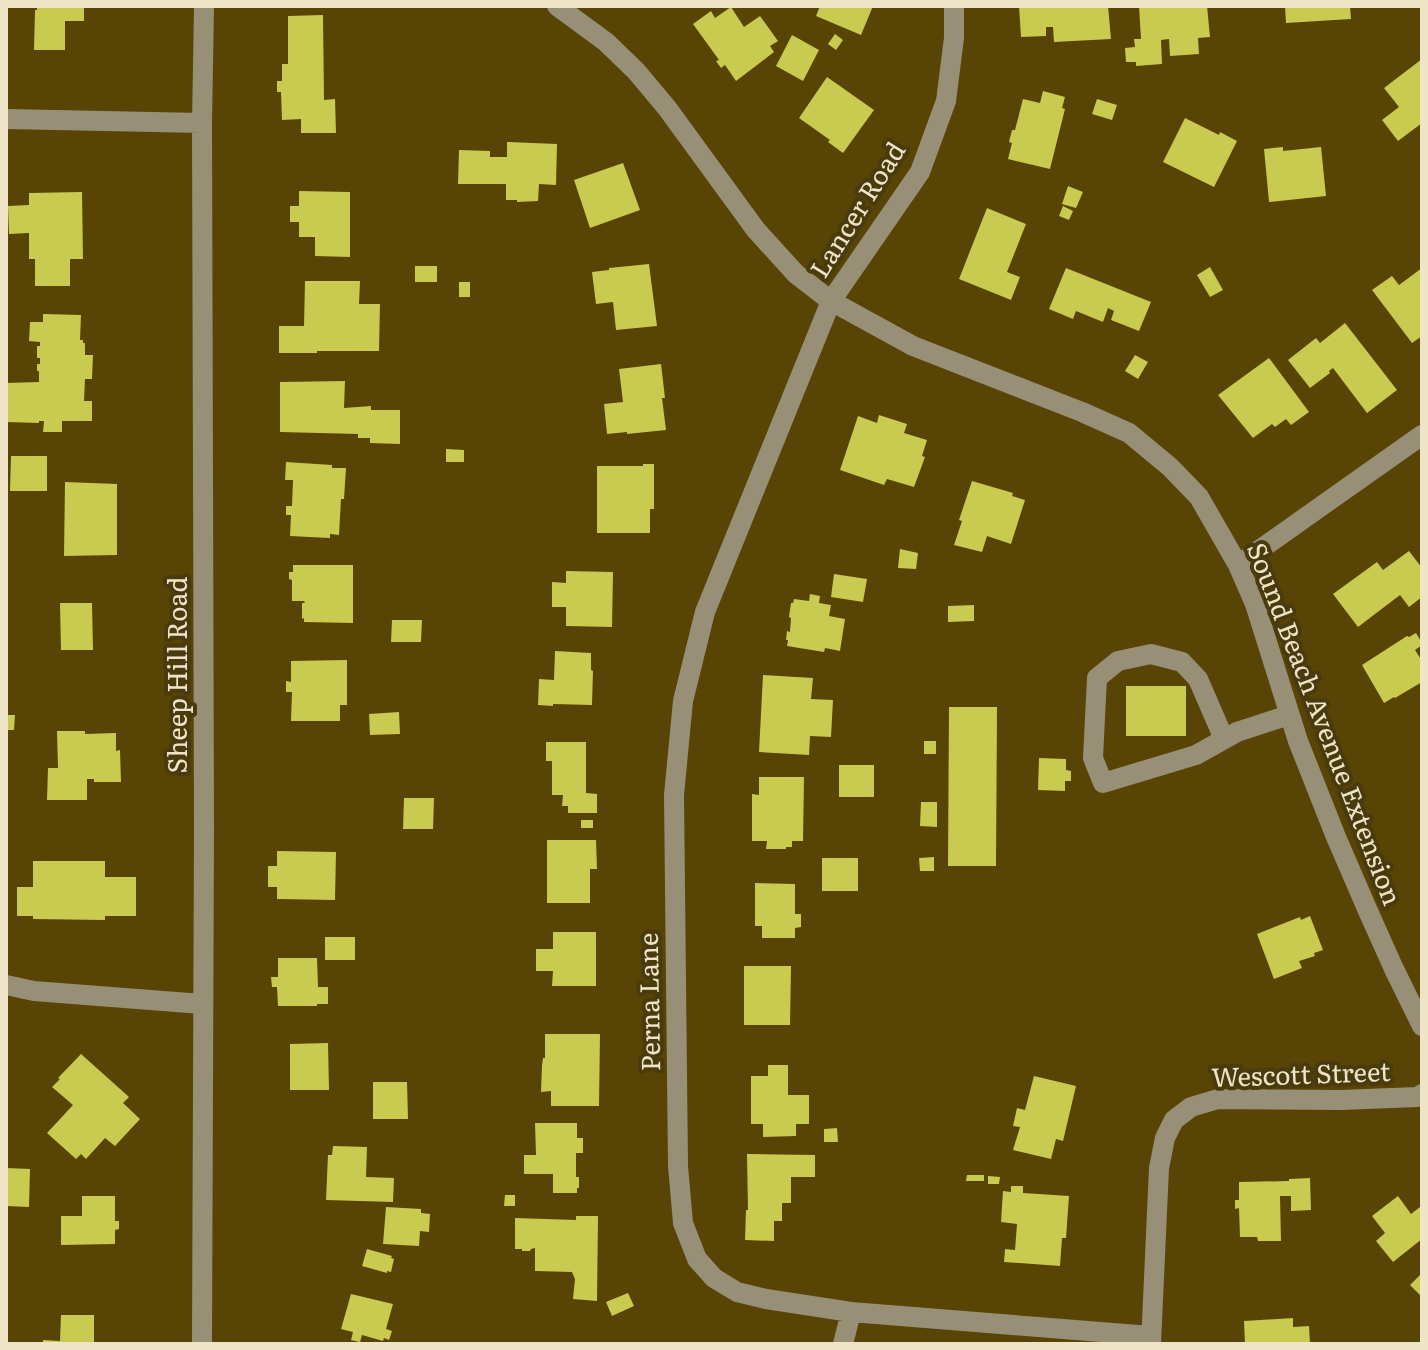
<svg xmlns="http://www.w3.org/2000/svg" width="1428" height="1350" viewBox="0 0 1428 1350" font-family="Literata,serif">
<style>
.building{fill:#c9ca50}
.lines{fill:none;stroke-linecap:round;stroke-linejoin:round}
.minor{stroke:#988f77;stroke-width:20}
.labels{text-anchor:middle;stroke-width:8;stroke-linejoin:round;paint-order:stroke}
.street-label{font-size:26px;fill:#efe4c7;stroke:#4a3b0f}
</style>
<rect width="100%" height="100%" fill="#584405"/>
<path class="building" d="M37 6H84V21H65V50H34L35 10H37Z
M820 6H873L861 35 816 16Z
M1019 6H1108L1111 39 1054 42 1053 27H1046V36L1021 37Z
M1139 6H1207L1210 37 1198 38 1199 54 1170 56 1169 39 1161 40 1162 64 1136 66V62H1126L1125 48 1135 47 1134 39H1141Z
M1285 6H1350L1351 19 1286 23Z
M731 7 744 27 760 16 778 41 770 46 774 52 736 81 725 65 721 68 716 61 719 60 693 24 711 11 715 18Z
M323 15 324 100 335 99 336 133H301V119L282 120 281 92H277V81H282V64H288V16Z
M835 34 843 40 836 50 828 44Z
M792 35 819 50 803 81 776 66Z
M1422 59V123L1398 141 1382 120 1399 107 1384 88Z
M827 77 874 110 843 153 828 142 830 140 799 118Z
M1043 91 1065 97 1062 108 1065 109 1050 169 1008 159 1012 143 1009 142 1012 130H1015L1023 99 1040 103Z
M1097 99 1117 105 1112 120 1092 114Z
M1185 118 1219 135 1220 132 1237 141 1214 187 1163 162Z
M507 142 557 144 556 185 539 184 538 201 517 202V200H506V184H458L459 150 490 151V157H507Z
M1283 147V151L1321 147 1326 196 1269 202 1264 149Z
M623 163 640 210 590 228 574 180Z
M1068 186 1083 192 1076 208 1062 204Z
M299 191 350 192V257L315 256V237H299V222H290V206H299Z
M82 192 83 259H70V286H35V259H29V233L9 234 8 206 29 205V193Z
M1063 206 1073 211 1069 220 1059 216Z
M987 208 1026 224 1007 272 1020 277 1011 300 959 279Z
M649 264 657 326 616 330 613 302 596 304 592 272 609 270V268Z
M415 266H437V282H415Z
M1210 267 1223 290 1210 297 1197 275Z
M1066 268 1151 302 1139 331 1111 320 1114 311 1108 308 1103 322 1076 311 1073 319 1049 309Z
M1422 268V336L1412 343 1372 290 1392 276 1399 285Z
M305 281H360L359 304H380L379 351H317V353H279V326H304Z
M459 282H470V297H459Z
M43 314 81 315 80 340H83V343H85V355H93L92 379H85L84 401H92V421H62V432H43L44 421H39V423L6 422V383L39 382V371H37V364H40V358H37V346H40V342L29 341 30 322H43Z
M1345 323 1397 390 1367 413 1333 368 1329 371 1330 373 1310 388 1288 360 1316 338 1320 343Z
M1135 355 1148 362 1138 379 1125 371Z
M1269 358 1309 412 1291 425 1286 419 1275 427 1272 424 1253 438 1218 395Z
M661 364 665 398H662L666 430 627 434V432L607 434 604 404 623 402 619 369Z
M345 381 344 408 371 406V410H400V444L370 443V438H358V434L280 432V382Z
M879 415 907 424 904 433 927 440 922 456 925 457 914 487 887 479 884 485 840 470 858 416 877 423Z
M446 449 464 450V462H446Z
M11 456H47V491H10Z
M286 462 332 465V468H346L344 499H341L339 535 330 534V538L290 536 291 515H286V506H292L293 480H285Z
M643 464H654V509H650V533H597V466H643Z
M972 481 1013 493 1012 496 1025 500 1011 544 987 536 982 552 954 545 962 521 959 520Z
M65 482 117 484V555L64 556Z
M900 549 918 553 916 569 898 568Z
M1409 551 1422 568V597L1409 607 1400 595 1358 627 1333 594 1377 562 1383 570Z
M293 565H353V623L304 622V618L302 619V603H305L304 601H292V580L289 579V572H293Z
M566 571 613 572 612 627 566 626V607H552V582L566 583Z
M834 574 867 579 863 602 831 597Z
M810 594 820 596 819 603 831 605 829 616 845 619 840 651 825 648 824 652 787 646 788 640H786L787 631 790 632 791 618 789 617 791 603H793L794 599 809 601Z
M60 603H92L93 650H61Z
M974 605V621L948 622V606Z
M392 620H422L421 642H391Z
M1416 633 1422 643V645L1415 650 1422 661V682L1395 698 1394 697 1384 703 1362 665 1407 636 1409 637Z
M555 651 591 653V670L593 671 592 705 553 704V706L538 705 539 679 554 680Z
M347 660V705H340V721H291L292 692H286V681L291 682V661Z
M763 675 813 678 811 699 833 700 831 737 810 736 809 755 759 752Z
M1126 686H1186V736H1126Z
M949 707H997L996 866H948Z
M399 712 400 734 370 735 369 714Z
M6 715H15L14 730H6Z
M57 731H85V734L116 733V751L120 750 121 782H94V779H87V800H47L48 768H58Z
M924 741H936V754H924Z
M546 742H586V793L597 794V813H568V806H562L563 795H552V761H546Z
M1039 758 1066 759V770L1071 771V781H1065V791L1038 790Z
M839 765H874V797H839Z
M759 777H804L803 841H792V847H786V849H766L767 841H752V794L759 795Z
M404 798H434L433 829H403Z
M921 802H937V827L920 826Z
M581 820H593V828H581Z
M547 840H596L597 869H590V903H547Z
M277 851 336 852 335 900 277 899V887H268V866H277Z
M934 857V871H920L919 858Z
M822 858H858V891H822Z
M33 861H105V877H136V916H105V920L33 919V916H17V887H33Z
M755 883 795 884V914H801V927L795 928V938H762V926H755Z
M1310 916 1323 950 1314 953 1315 956 1299 961 1302 968 1274 979 1257 934 1300 917 1301 920Z
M553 932H596V986H552L553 971H536V949H553Z
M325 937H355V960H325Z
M278 958H317L318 987H328V1004H317V1006H278L277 987H272L271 977H278Z
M744 966H791L790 1025H744Z
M545 1034H600L599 1106H551V1091L541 1092 542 1065 543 1058H545Z
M328 1043 329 1090H290V1044Z
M81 1054 129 1097 123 1103 140 1119 115 1146 105 1138 86 1159 81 1154 76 1159 47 1133 73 1105 52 1087 60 1079 58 1078Z
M768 1065H788V1095H809V1124H796V1136L763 1137V1124H751V1076H768Z
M1034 1076 1076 1086 1063 1141 1056 1139 1051 1159 1013 1150 1020 1127 1013 1126 1017 1108 1025 1110Z
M373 1082H407L408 1119H373Z
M535 1123H577V1138H583V1153H576V1177H579V1188H577V1193H553V1174H524V1155H536Z
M837 1128 838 1142H824V1129Z
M333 1146 367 1147 366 1177 394 1178 393 1202 326 1200 328 1155H332Z
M747 1154 815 1155V1177H791V1203H782V1221H774V1241L745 1240 746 1210H748Z
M6 1168 30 1169 29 1207 6 1206Z
M967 1175H984V1181H966Z
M988 1176 1000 1177 999 1184H988Z
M1310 1178 1311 1210 1291 1211V1196H1280L1281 1241H1258L1257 1237H1240L1239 1208 1235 1209V1200H1239V1182L1289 1181V1179Z
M1011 1186H1023V1193L1069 1196 1066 1238H1062L1060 1266 1004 1262 1005 1249 1015 1250 1017 1224 1001 1222 1003 1191 1011 1192Z
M505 1195H515V1206H504Z
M82 1196H115V1221H119V1229L115 1230V1244L61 1245V1216H82Z
M1398 1196 1411 1214 1420 1207 1422 1211V1239L1393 1262 1376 1241 1385 1233 1372 1216Z
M386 1207 421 1209V1213L430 1214 429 1232 420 1231 419 1246 383 1244Z
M576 1216H598L597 1301 573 1299 575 1279 572 1272 535 1271V1248L531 1249 530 1251H522V1249H515V1218L576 1220Z
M367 1249 392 1256 391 1258 394 1259 391 1272 387 1271V1273L362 1266Z
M1422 1273V1297L1410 1285Z
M628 1293 634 1306 612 1316 606 1302Z
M351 1294 393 1304 386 1329 392 1331 389 1340 384 1338 383 1341 362 1335 360 1342 351 1340 353 1332 341 1329Z
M61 1315H94V1344H43V1340L60 1341Z
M1293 1318V1327L1309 1326 1310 1344H1245L1244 1321Z"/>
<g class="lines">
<path class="minor" d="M557 6 606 42 636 71 667 108 756 230 796 274 831 301 913 346 1082 412 1129 433 1170 467 1199 497 1238 565 1255 604 1298 741 1336 837 1368 911 1394 969 1422 1026
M954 6V38L946 101 920 172 831 301 705 612 683 701 674 795 678 1166 683 1223 697 1259 714 1278 737 1292 766 1299 851 1312 1151 1336
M6 119 202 123
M1238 565 1422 435
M1224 739 1198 679 1182 662 1151 654 1118 661 1097 678 1093 758 1103 783 1196 755 1237 732 1289 715
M6 985 34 991 202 1004
M202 1344 204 828 202 123 204 6
M843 1344 851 1312
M1151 1344 1159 1168 1165 1138 1174 1120 1191 1107 1218 1099 1341 1100 1417 1097 1422 1094"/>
</g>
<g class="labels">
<g class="street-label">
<text transform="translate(858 210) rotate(-58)" y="9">Lancer Road</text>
<text transform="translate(178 675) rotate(-90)" y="9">Sheep Hill Road</text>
<text transform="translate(1324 724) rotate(69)" y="9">Sound Beach Avenue Extension</text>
<text transform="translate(650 1002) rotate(-91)" y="9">Perna Lane</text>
<text transform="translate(1301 1075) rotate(-2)" y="9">Wescott Street</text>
</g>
</g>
<rect width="1428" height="1350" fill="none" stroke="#efe4c7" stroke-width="16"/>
</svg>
